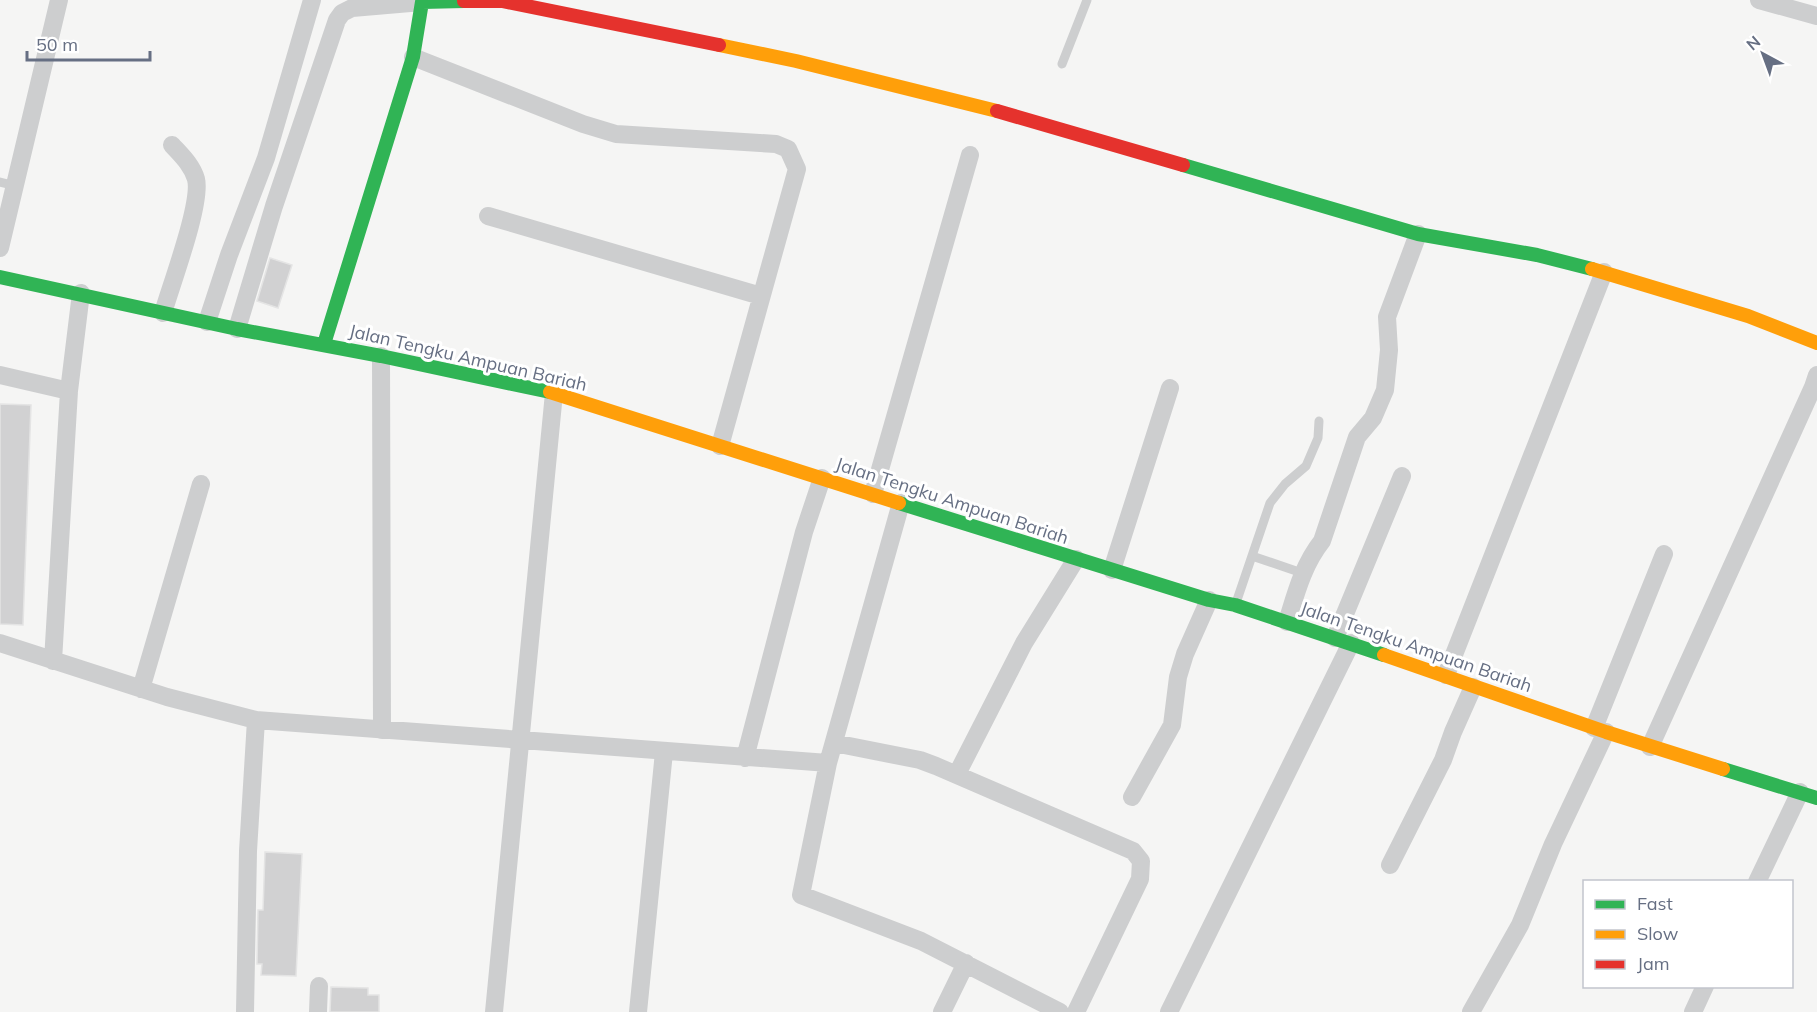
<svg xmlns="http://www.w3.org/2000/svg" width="1817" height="1012" viewBox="0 0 1817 1012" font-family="Mulish,sans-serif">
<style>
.building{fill:#d1d1d2;stroke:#e4e4e4;stroke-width:1.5}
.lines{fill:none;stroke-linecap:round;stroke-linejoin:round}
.lane{stroke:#cdcecf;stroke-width:9}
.street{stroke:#cdcecf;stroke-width:18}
.fast{stroke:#30b455;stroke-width:14}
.slow{stroke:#ff9f0a;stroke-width:14}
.jam{stroke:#e5322d;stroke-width:14}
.labels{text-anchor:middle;stroke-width:6;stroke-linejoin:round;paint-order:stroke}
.street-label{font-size:18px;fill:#666f83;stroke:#fff}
</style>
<rect width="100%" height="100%" fill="#f5f5f4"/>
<path class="building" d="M270 258 292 265 278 308 257 301Z
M0 404 31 405 23 625 0 624Z
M265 852 302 854 296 976 261 975 262 964H257L258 910H263Z
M331 987 368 988V995H379V1012H330Z"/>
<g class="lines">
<path class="lane" d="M1062 64 1087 0
M0 182 16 186
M1252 556 1302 573
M1236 603 1270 503 1285 484 1306 466 1318 438 1319 421"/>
<path class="street" d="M1759 0 1817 16
M413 57 583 124 616 134 776 144 788 149 797 169 720 446
M488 216 761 296
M0 248 59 0
M163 313C171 285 202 203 196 179 192 165 181 155 172 145
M207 322 229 255 266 158 312 0
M237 329 274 206 337 20 342 13 352 8 422 2
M381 356 382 730
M0 375 69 391
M873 494 970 155
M901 503 828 763 801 895 921 941 1060 1012
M1112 570 1170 388
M1287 622C1296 593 1303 565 1322 541L1357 437 1373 418 1385 390 1389 350 1387 317 1418 234
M1335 638 1402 476
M0 643 167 697 256 720 828 763
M53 661 69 391 81 293
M1446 675 1604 272
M141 689 201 484
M1594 728 1664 554
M834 743 920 760 936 766 1133 851 1141 861 1140 879 1076 1012
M1650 747 1813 387 1817 375
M745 758 804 532 822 478
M957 774 1024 643 1076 559
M1132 797 1172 725 1178 677 1185 654 1209 600
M1390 865 1443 760 1453 732 1473 687
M1757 882 1800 792
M245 1012 248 851 256 720
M318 1012 319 986
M494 1012 554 393
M638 1012 664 752
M942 1012 966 963
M1169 1012 1351 643
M1471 1012 1520 925 1553 844 1606 732
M1693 1012 1705 986"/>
<path class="fast" d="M1183 165 1418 234 1537 255 1592 269
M0 277 237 329 381 356 550 392
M324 344 413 57 422 2 464 1
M899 503 1209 600 1235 605 1384 655
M1723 769 1817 798"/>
<path class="slow" d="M719 45 796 61 997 111
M1592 269 1748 316 1817 343
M550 392 899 503
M1384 655 1606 732 1723 769"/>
<path class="jam" d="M464 1H502L719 45
M997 111 1183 165"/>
</g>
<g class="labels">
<g class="street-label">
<text transform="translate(468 358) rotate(13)" y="6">Jalan Tengku Ampuan Bariah</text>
<text transform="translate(952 501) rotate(18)" y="6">Jalan Tengku Ampuan Bariah</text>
<text transform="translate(1416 647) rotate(19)" y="6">Jalan Tengku Ampuan Bariah</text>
</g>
</g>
<rect x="1583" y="880" width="210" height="108" fill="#ffffff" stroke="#c2c5cd" stroke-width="1.5"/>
<rect x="1595" y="900" width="30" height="9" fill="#30b455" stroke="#c2c5cd" stroke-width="1.5"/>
<text x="1637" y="910" font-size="18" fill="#666f83">Fast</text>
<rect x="1595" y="930" width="30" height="9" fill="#ff9f0a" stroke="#c2c5cd" stroke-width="1.5"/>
<text x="1637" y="940" font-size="18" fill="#666f83">Slow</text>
<rect x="1595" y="960" width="30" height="9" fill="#e5322d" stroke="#c2c5cd" stroke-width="1.5"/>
<text x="1637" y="970" font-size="18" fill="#666f83">Jam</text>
<g transform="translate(1763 54) rotate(319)" stroke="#ffffff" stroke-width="4.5" paint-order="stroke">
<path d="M0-4.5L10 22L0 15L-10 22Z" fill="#666f83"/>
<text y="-9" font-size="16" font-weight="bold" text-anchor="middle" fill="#666f83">N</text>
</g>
<path d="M27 51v9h123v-9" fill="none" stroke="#666f83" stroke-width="3"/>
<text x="36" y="51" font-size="18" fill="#666f83" stroke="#ffffff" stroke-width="4.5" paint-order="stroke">50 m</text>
</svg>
